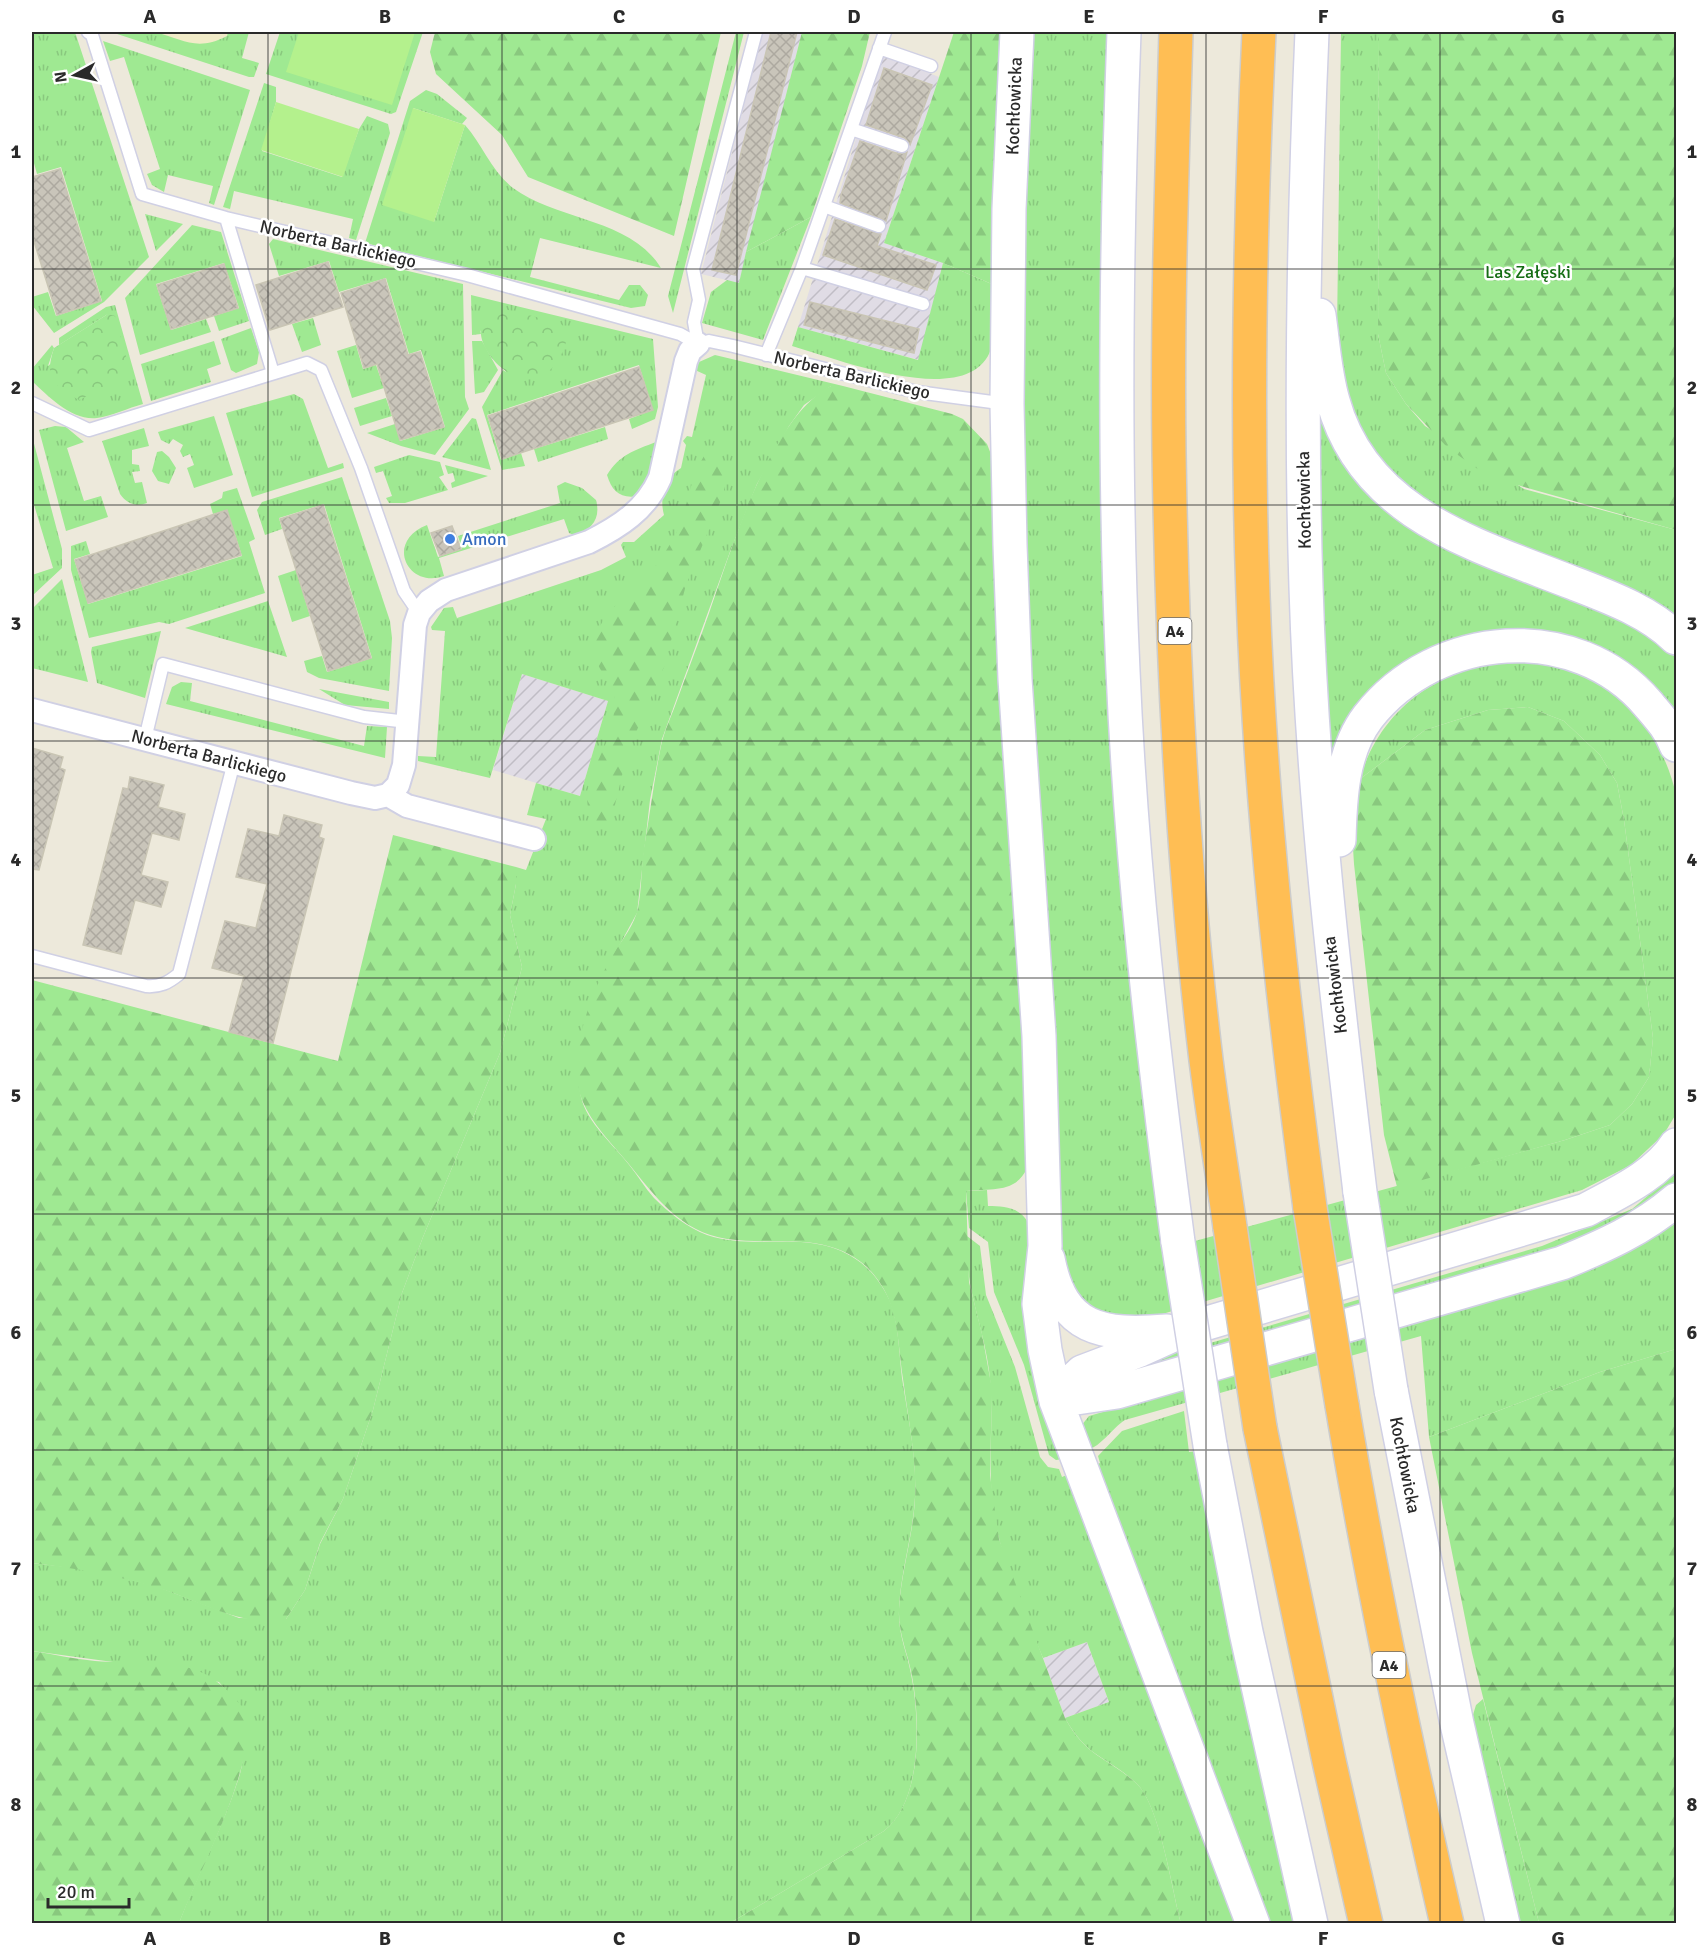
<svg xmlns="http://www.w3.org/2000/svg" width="1708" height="1955" viewBox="0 0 1708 1955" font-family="Signika,sans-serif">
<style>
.industrial{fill:url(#industrial-furrows)}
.education{fill:#f1ebc8}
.grass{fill:url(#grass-tufts)}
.forest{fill:url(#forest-firs)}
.park{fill:url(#park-crowns)}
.pitch{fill:#b4f18d}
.building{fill:url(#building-cross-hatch);stroke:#c9c5b4;stroke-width:1.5}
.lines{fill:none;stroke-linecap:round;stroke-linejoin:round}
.lane-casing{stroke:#d0d0e4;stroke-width:15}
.street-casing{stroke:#d0d0e4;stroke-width:26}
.secondary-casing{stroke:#d0d0e4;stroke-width:36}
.highway-casing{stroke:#ccc;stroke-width:36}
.lane{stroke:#fff;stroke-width:12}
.street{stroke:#fff;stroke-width:22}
.secondary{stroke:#fff;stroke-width:33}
.highway{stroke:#ffbe54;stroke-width:33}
.secondary-bridge-casing{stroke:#d0d0e4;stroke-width:36;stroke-linecap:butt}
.highway-bridge-casing{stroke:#ccc;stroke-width:36;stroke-linecap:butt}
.secondary-bridge{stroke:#fff;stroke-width:33}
.highway-bridge{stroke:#ffbe54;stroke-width:33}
.grid{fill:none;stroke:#2a2a2a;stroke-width:1.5;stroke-opacity:0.55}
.shop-dot{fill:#3f7fe0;stroke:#fff;stroke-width:2}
.labels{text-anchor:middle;stroke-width:5;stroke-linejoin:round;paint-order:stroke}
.shield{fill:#fff;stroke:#6a6a6a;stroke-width:1.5}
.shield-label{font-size:16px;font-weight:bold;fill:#2a2a2a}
.street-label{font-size:18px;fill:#2a2a2a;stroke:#fff}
.park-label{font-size:18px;fill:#156d14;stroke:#fff}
.shop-label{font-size:18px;fill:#366cbe;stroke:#fff;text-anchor:start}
.neatline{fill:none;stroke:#2a2a2a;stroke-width:2}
.grid-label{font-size:20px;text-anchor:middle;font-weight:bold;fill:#2a2a2a}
</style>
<defs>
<pattern id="industrial-furrows" width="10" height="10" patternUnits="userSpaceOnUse" patternTransform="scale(1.5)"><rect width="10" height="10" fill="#e0dce5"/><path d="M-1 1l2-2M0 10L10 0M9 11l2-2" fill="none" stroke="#c0bdc5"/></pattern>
<pattern id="grass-tufts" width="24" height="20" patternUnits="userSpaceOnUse" patternTransform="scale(1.5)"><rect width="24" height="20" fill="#9fe992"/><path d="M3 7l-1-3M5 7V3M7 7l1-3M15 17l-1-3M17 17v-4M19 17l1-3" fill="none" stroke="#89c87e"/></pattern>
<pattern id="forest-firs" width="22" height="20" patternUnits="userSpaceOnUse" patternTransform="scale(1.5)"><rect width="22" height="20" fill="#9fe992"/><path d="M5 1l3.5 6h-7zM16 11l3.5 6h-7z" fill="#89c87e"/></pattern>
<pattern id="park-crowns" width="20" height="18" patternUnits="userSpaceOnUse" patternTransform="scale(1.5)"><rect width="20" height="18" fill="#9fe992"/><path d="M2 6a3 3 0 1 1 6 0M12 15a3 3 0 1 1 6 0" fill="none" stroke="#89c87e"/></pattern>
<pattern id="building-cross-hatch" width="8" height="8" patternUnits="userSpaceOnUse" patternTransform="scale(1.5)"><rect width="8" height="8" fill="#c9c5ba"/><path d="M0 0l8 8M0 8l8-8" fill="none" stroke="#ada9a0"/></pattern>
</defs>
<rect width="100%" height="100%" fill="#ede9db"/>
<path class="industrial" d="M763 32H802L739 283 701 274Z
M882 54 939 77 884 243 943 263 919 360 798 327Z
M522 674 608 701 580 796 493 770Z
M1087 1642 1109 1702 1065 1718 1043 1658Z"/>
<path class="education" d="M152 32H228L227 36 213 43 196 45Z"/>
<path class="grass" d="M32 32H74L76 35 149 257 104 302 54 333 32 305V297L48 292 56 316 102 301 61 167 37 174 32 156Z
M111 32C125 31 141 29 154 32 184 39 196 52 227 36L228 32H249L242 58 259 63 254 77H249Z
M280 32H423L396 112 391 114 266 74Z
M736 32H744L673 313 668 296Z
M1030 32H1108L1100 325 1101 441 1138 1053 1162 1250 1565 1140 1610 1125 1632 1104 1649 1077 1653 1038 1624 820 1617 783 1600 755 1564 721 1528 707 1488 710 1425 730 1360 779C1382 700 1458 654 1538 664 1558 666 1582 671 1599 682 1639 708 1666 749 1676 795V1114L1664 1134 1631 1165 1582 1190 1132 1323 1095 1318 1060 1270C1046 998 1027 727 1022 455 1019 314 1026 172 1030 32Z
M1341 32H1379L1378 334 1386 373 1406 404 1425 426 1524 489 1676 530V620C1633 601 1590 582 1547 562 1486 535 1417 508 1375 455 1348 419 1340 373 1337 330Z
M103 41 250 90 214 205 209 203 213 186 168 175 164 192 152 185 147 174 160 169 124 57 110 61Z
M264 83 276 87V102L262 151 342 177 359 129 367 116 388 124 390 133 356 240 349 238 353 219 234 191 230 209 223 207Z
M426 90 437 94 467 118 462 124 413 108 434 222 465 125C482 144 492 172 513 188 558 221 630 218 661 268L540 238 530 277 619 300 629 285H640L648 295 645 306 631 308 365 243 410 101Z
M145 214 183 224 156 251Z
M811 217 763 340 702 323 711 292 727 280 739 283 746 252Z
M192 225 221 232 249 321 219 331 214 316 239 308 224 263 156 284 171 330 206 319 211 332 140 355 125 298Z
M273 239 463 284 465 397 469 409 435 455 401 446 367 433 395 424 400 441 445 427 421 350 409 354 386 278 339 292 329 261 279 276 269 244Z
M943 263 994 285C994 305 998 330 991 349 970 412 835 358 792 346L798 327 918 360Z
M471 295 653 339 658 407 655 419 632 429 629 419 653 410 639 365 487 415 501 460 521 453 525 466 502 470 482 407 503 370 506 372 480 330 481 334 472 335Z
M115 305 143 404C128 408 112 416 97 418 72 421 48 396 32 381V369L52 345 54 348 48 366 108 314 59 345V338L106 307Z
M313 318 321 345 302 352 292 324Z
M251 328 259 352 257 364 236 373 231 370 221 339Z
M214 341 221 364 207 369 211 382 151 401 141 364Z
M472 341H482L498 370 484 392 475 394Z
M356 345 363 369 376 365 384 388 352 398 337 351Z
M715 355 843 386H831L804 405 789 426 757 484 731 549 662 739 650 800 637 913 606 970 581 1042C578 1058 577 1081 581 1097 587 1123 614 1145 630 1166 638 1176 645 1188 654 1198 668 1212 688 1228 707 1235 760 1253 817 1224 866 1267 876 1276 886 1291 891 1304 899 1327 899 1353 902 1378 908 1417 917 1458 915 1497 913 1536 900 1573 899 1611 898 1634 907 1652 911 1674 920 1718 923 1801 884 1831L730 1923H179C198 1873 224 1826 240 1774 245 1756 244 1734 246 1715L219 1682 113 1662 32 1651V1563L94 1570 158 1587 239 1618 286 1619 305 1590 320 1544 343 1499 373 1410 402 1293 423 1237 500 1053 522 967 510 915 516 884V867L526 870 546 819 527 815 536 783 580 796 608 701 522 674 490 778 418 761V756L436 757 445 631 432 630 431 627 444 608 453 607 457 618 601 570 626 557 621 545 623 542H634L664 515C659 497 665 477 681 468L686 445 683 441 687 436 692 437 706 375 695 370 699 362Z
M294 394 303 399 328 468 343 463 344 468 252 497 226 413Z
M386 398 392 416 360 426 354 408Z
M214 416 233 475 194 488 187 468 194 465 190 454 183 457 180 451 183 445 173 439 169 444 161 440 158 432Z
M472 418 476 419 491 470 442 457Z
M1323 419C1348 455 1370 501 1407 527 1425 540 1447 549 1468 557 1537 586 1622 605 1676 658V717L1617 658 1579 639 1539 631 1502 629 1466 636 1334 749 1329 748 1321 585 1317 422Z
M55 426 66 427 84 442 67 448 84 501 101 496 108 517 66 531 39 430Z
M605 427 608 439 538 462 534 449Z
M144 428 149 446 132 450V464L139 465 140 471 132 472 135 483 142 482 147 503C136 507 127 504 120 494L102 441Z
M32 436 62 549V568L32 596V575L53 568 32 498Z
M656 442 649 476 638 496C621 499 612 492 607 475 619 455 635 450 656 442Z
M162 451 169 457 176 468 169 484 158 481 152 471 157 452Z
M409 455 440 462 444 475 439 477 448 490 405 503H389L386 498 392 496 383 471 376 473 374 467Z
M445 465 488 476 452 488 451 483 455 481 453 473 448 474Z
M342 477 390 621 392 638 389 691 319 678 307 672 304 661 322 656 327 672 372 658 324 504 279 518 282 529 265 535 257 510 262 502Z
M565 482 582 488 596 500C601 519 592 528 576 536L569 533 564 519 439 558 444 576C408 589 384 542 427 525L438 557 462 549 458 536 560 503 557 486Z
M237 488 255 539 249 542 265 593 169 624 159 622 89 638 71 570V546L86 541 90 554 74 559 88 604 242 556 227 510 213 514 210 504 222 498 223 492Z
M296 570 310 616 292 622 278 576Z
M62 579 88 682 32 668V609Z
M268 601 287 657 185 628Z
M161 631 145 698 97 683 91 652 92 647Z
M181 682 192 683 190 701 364 746 367 726 387 727 385 758 166 704 172 687Z
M319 689 389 702V709L345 705Z
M1676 1172V1182L1636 1215 1543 1253 1113 1379 1169 1355 1542 1246 1632 1209Z
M987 1190 988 1206C1006 1206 1023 1208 1030 1227L1064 1459 1056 1460 1049 1455 1024 1365 994 1292 988 1242 969 1228 966 1191Z
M1676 1221V1349L1600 1372 1429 1437 1421 1336 1125 1420C1111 1429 1102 1446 1087 1450L1081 1426 1089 1416 1560 1280C1602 1265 1641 1249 1676 1221Z
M967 1236 980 1246 986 1295 1015 1367 1040 1457 1048 1467 1059 1469 1062 1477 1069 1474 1241 1923H1181C1172 1890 1160 1805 1136 1783 1107 1756 1088 1759 1065 1718L1109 1702 1087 1642 1043 1658C1023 1609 1000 1559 993 1507 987 1461 995 1416 989 1370 983 1325 963 1281 967 1236Z
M1184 1411 1189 1452 1197 1451 1296 1923H1269L1093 1466 1100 1463 1098 1456 1122 1431Z
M1483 1699 1539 1923H1518L1472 1718 1476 1705Z"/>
<path class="forest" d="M435 32H721L674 236 528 177 502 135 436 74 430 52Z
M802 32H870L862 66 811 217 746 252Z
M954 32H1001L994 285 943 263 884 243Z
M1379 32H1676V530L1489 477 1448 448 1406 404 1386 373 1378 334Z
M831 386H843L952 414 963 419 987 444 994 462 1026 1037 1027 1168C1016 1194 989 1188 966 1191L969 1282 982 1334 992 1389 990 1475 999 1539 1065 1718C1087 1758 1106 1756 1136 1783 1160 1804 1172 1891 1181 1923H730L884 1831C923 1800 920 1720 912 1676 908 1653 898 1634 899 1609 901 1572 913 1536 915 1499 917 1459 908 1418 903 1379 899 1354 899 1327 890 1303 886 1290 876 1276 867 1267 825 1230 775 1246 727 1239 680 1232 655 1196 628 1163 611 1143 592 1124 582 1100 565 1059 592 989 614 953 623 938 634 926 638 908 642 888 641 868 644 848 650 814 654 780 661 746 664 732 670 719 675 706 684 681 693 657 702 633 727 566 766 419 831 386Z
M717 453 725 464 724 493 686 585 664 667 628 751 613 813 607 821H594C572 786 609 755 613 719 614 711 616 703 614 696 607 672 585 660 597 633 606 610 625 597 642 581 654 570 663 556 672 541 688 515 687 483 704 456Z
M1528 707 1564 721 1600 755 1617 783 1624 820 1653 1038 1649 1077 1632 1104 1610 1125 1565 1140 1397 1187 1384 1135 1354 864 1352 832 1360 779 1425 730 1488 710Z
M393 835 516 867V884L510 915 522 967 500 1053 423 1237 402 1293 373 1410 343 1499 320 1543 305 1590 286 1619C241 1628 199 1600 158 1588 116 1575 75 1568 32 1563V980L338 1061Z
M1676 1349V1923H1539L1472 1653 1429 1437 1600 1372Z
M32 1651C53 1654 74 1659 95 1661 130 1664 170 1658 203 1673 218 1679 250 1709 250 1726 250 1735 246 1745 245 1753 232 1812 201 1868 179 1923H32Z"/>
<path class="park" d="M504 309 560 323C570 332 567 342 562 353 527 427 439 318 504 309Z
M108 314 115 316 131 375 79 400C53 386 44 378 54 348Z"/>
<path class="pitch" d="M299 32H415L392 105 286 72Z
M276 102 359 129 343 177 261 150Z
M413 108 465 125 434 222 382 205Z"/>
<path class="building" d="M771 32H797L736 275 712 270Z
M884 68 932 85 910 145 905 138 866 125Z
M860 141 899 154 907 152 886 221 840 203 841 195Z
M60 169 101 301 57 315 32 235V177Z
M835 219 881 234 877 246 936 265 927 290 823 255Z
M328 262 343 307 270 330 256 285Z
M224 264 238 308 171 329 157 285Z
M385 279 408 355 420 352 444 427 400 440 377 364 364 368 341 293Z
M810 302 919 329 914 353 804 325Z
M639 367 653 410 502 459 488 416Z
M323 505 371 658 328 671 280 519Z
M227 510 241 555 88 603 75 560Z
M452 526 461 549 440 556 431 533Z
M32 748 63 757 60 768 65 770 39 870 32 869Z
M130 777 164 785 158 807 185 814 179 840 152 833 141 875 168 882 165 893 161 907 135 900 121 954 83 945 123 788 128 789Z
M284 815 322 825 319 837 324 839 273 1043 229 1032 244 976 212 968 225 921 256 928 261 907 267 884 236 877 248 829 279 836Z"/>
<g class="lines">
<g class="lane-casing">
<path id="lane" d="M88 32 92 35 142 194 226 218 467 275 680 334 698 344 709 341 733 346 917 392 1007 404
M879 48 931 66
M851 129 902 146
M824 206 879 226
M226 218 273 373
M802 268 923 304
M698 344 694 322 699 300 693 269 756 32
M766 355 802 268 885 32
M32 403 89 430 307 363 321 370 361 468 404 591 419 613
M145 739 163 664 364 717 408 722
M32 956 146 986C160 987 168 983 179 974L234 762"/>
</g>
<g class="street-casing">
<path id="street" d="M32 710 351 793 375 798 388 795 407 806 534 839
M388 795 398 785 404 765 415 625 419 613 429 601 446 590 589 542C619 527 646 510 660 478L686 361 690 351 698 344"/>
</g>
<g class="secondary-casing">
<path id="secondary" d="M1017 32 1009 209 1007 404 1010 545 1015 679 1039 1036 1045 1246 1039 1304 1045 1350 1056 1401 1253 1924
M1124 32C1116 245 1113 458 1123 671 1131 862 1153 1052 1178 1242
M1312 32C1304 217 1300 401 1306 587 1312 789 1336 991 1360 1192
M1319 315C1323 343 1325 374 1333 401 1364 515 1477 545 1573 583 1609 597 1648 611 1676 638
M1339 840C1340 799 1342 751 1368 717 1436 630 1576 619 1648 704 1660 718 1670 729 1676 745
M1048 1259C1062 1331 1102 1336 1167 1331
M1391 1390 1457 1724 1503 1924
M1056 1401 1066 1387 1082 1372 1140 1350 1184 1330 1586 1210C1617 1193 1656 1176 1676 1145
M1056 1401 1117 1392 1562 1263C1604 1246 1642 1229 1676 1200
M1210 1445 1246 1632 1311 1924"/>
</g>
<g class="highway-casing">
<path id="highway" d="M1176 32C1172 172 1167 312 1169 453 1172 655 1182 859 1206 1060 1213 1116 1222 1171 1230 1227
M1259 32C1250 219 1246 407 1253 595 1260 800 1283 1005 1310 1208
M1342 1405C1371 1579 1407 1751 1447 1924
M1260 1428 1329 1761 1366 1924"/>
</g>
<use href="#lane" class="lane"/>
<use href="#street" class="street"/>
<use href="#secondary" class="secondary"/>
<use href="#highway" class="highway"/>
<g class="secondary-bridge-casing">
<path id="secondary-bridge" d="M1360 1192 1391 1390
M1178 1242 1210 1445"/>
</g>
<g class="highway-bridge-casing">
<path id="highway-bridge" d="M1310 1208 1342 1405
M1230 1227 1260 1428"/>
</g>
<use href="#secondary-bridge" class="secondary-bridge"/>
<use href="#highway-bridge" class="highway-bridge"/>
</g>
<path class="grid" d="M268 32V1924M502 32V1924M737 32V1924M971 32V1924M1206 32V1924M1440 32V1924M32 269H1676M32 505H1676M32 741H1676M32 978H1676M32 1214H1676M32 1450H1676M32 1686H1676"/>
<circle class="shop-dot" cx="450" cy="539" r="6"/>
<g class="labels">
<g class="shield">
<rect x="1158.5" y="618" width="33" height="26" rx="4.5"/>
<rect x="1372.5" y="1652" width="33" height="26" rx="4.5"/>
</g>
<g class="shield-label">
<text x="1175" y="637">A4</text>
<text x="1389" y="1671">A4</text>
</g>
<g class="street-label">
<text transform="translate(1014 106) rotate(-88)" y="6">Kochłowicka</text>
<text transform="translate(338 244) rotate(13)" y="6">Norberta Barlickiego</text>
<text transform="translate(852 375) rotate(13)" y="6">Norberta Barlickiego</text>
<text transform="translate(1304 500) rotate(-91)" y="6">Kochłowicka</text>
<text transform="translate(209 756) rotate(15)" y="6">Norberta Barlickiego</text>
<text transform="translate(1335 985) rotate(-97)" y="6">Kochłowicka</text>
<text transform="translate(1405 1465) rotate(79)" y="6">Kochłowicka</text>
</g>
<g class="park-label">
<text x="1528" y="278">Las Załęski</text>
</g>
<g class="shop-label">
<text x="462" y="545">Amon</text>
</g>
</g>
<rect width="1708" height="1955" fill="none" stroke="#ffffff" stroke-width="66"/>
<g transform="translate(75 75) rotate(262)" stroke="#ffffff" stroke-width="4.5" paint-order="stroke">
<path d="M0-4.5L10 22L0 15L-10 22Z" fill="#2a2a2a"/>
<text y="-9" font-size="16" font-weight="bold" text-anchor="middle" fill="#2a2a2a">N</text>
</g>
<path d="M48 1898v9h81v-9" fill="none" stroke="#2a2a2a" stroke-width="3"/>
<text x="57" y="1898" font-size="18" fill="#2a2a2a" stroke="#ffffff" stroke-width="4.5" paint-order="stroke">20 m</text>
<rect x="33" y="33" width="1642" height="1889" class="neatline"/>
<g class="grid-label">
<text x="150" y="23">A</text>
<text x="385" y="23">B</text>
<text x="619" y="23">C</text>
<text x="854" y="23">D</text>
<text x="1089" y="23">E</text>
<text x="1323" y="23">F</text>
<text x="1558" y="23">G</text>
<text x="16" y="158">1</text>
<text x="1692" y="158">1</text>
<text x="16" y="394">2</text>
<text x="1692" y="394">2</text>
<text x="16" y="630">3</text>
<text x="1692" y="630">3</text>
<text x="16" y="866">4</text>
<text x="1692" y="866">4</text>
<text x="16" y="1102">5</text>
<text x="1692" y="1102">5</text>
<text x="16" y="1339">6</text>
<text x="1692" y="1339">6</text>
<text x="16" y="1575">7</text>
<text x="1692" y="1575">7</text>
<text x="16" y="1811">8</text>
<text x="1692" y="1811">8</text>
<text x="150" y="1945">A</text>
<text x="385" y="1945">B</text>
<text x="619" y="1945">C</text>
<text x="854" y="1945">D</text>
<text x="1089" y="1945">E</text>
<text x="1323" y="1945">F</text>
<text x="1558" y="1945">G</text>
</g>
</svg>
